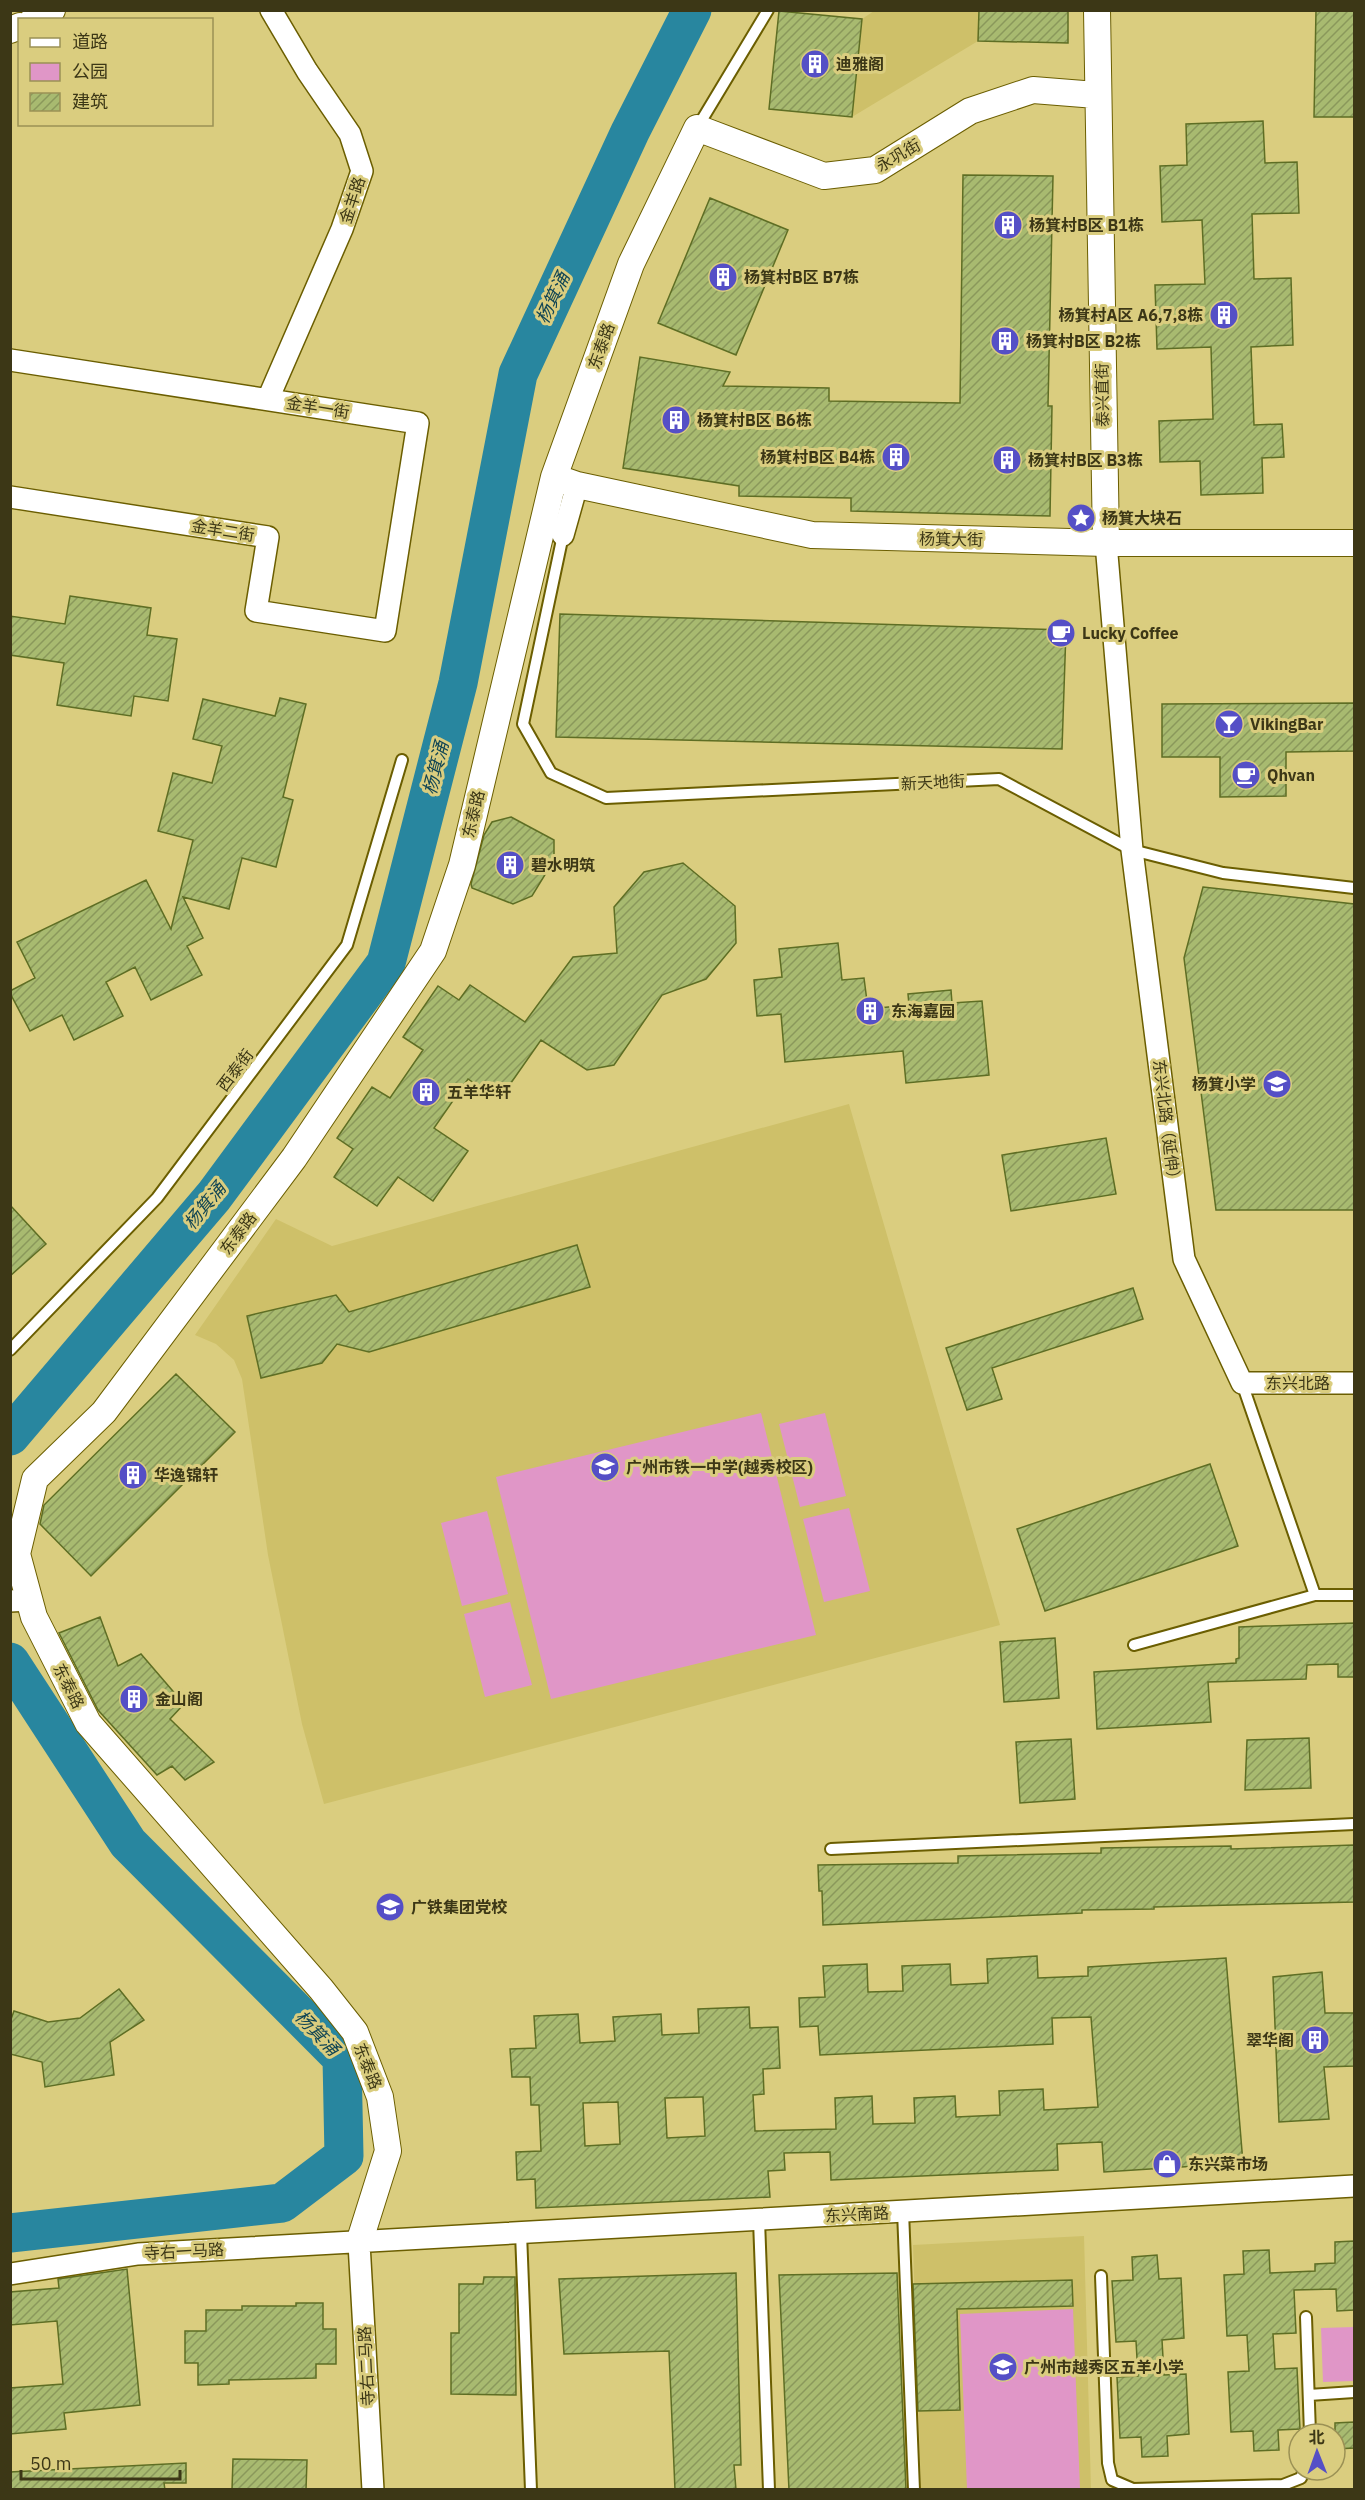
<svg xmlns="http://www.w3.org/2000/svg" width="1365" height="2500" viewBox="0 0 1365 2500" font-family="'IBM Plex Sans','Noto Sans SC',sans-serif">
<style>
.built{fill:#cec069}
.green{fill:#e096c7}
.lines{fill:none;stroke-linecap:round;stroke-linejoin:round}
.river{stroke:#28869f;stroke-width:39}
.building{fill:url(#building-hatch);stroke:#5e6e24;stroke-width:1.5;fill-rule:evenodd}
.service-casing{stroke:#6b5e01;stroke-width:14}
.minor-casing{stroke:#6b5e01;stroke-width:24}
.tertiary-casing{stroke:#6b5e01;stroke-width:28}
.service{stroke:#fff;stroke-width:10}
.minor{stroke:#fff;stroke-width:21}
.tertiary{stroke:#fff;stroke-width:26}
.labels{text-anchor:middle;stroke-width:6;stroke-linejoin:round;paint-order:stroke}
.poi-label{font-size:16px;font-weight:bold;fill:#3c3716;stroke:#dacd7f;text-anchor:start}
.street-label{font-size:16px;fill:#3c3716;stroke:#dacd7f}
.water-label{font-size:18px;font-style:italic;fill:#114554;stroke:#dacd7f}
</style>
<defs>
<pattern id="building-hatch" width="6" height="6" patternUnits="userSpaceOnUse" patternTransform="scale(1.5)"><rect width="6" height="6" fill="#a8ba70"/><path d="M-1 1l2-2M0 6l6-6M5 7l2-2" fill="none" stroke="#8a985b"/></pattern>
</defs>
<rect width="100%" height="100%" fill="#dacd7f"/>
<path class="built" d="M874 11H979L978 41 852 117 862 19Z
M849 1104 1000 1625 324 1804 302 1724 268 1555 242 1379 234 1360 216 1344 195 1335 276 1219 332 1246Z
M1084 2236 1091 2489H921L913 2245Z"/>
<path class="green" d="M761 1413 816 1635 551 1699 496 1477Z
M825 1413 846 1496 800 1507 779 1424Z
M849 1508 870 1591 824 1602 803 1519Z
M487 1511 508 1594 462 1606 441 1523Z
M510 1602 532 1685 485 1697 464 1614Z
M1073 2309 1080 2489H967L960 2314Z
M1354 2327V2381L1323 2382 1321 2328Z"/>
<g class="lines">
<path class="river" d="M10 1436 214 1196 386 963 458 683 518 374 630 132 692 10
M10 1662 128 1843 342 2058 344 2156 282 2203 10 2233"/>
</g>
<path class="building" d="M979 10H1068V43L978 41Z
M1316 10H1354V117H1314Z
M779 11 862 19 852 117 769 109Z
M1263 121 1265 163 1297 162 1299 213 1252 214 1254 279 1291 278 1293 345 1251 347 1254 425 1282 424 1284 457 1262 458 1263 493 1201 495 1200 461 1160 462 1159 421 1213 419 1211 347 1157 349 1155 285 1205 284 1202 220 1162 222 1160 166 1187 165 1186 124Z
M963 175 1053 176 1048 406H1052L1050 516 851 511V498L739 496V486L623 468 640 357 730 372 723 386 829 388V401L960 403Z
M710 198 788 230 736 355 658 323Z
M70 596 151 608 147 635 177 639 168 701 134 696 131 716 57 705 64 663 10 655V616L65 624Z
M560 614 1066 630 1062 749 556 737Z
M280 698 306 704 283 797 293 800 276 867 242 858 229 909 183 897 203 938 187 946 202 975 151 1000 135 967 106 982 123 1016 74 1040 62 1015 30 1031 10 993V991L35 978 17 942 146 880 171 929 193 840 158 831 173 773 212 783 222 746 193 739 203 699 275 716Z
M1354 703V751L1286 752V796L1220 797V757H1162V704Z
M511 817 554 840V860L532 896 513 904 472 888 471 884 484 835 492 822Z
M683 863 735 906 736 943 706 979 662 995 614 1065 587 1070 541 1040 499 1100 468 1079 434 1128 468 1151 433 1201 398 1177 377 1206 334 1177 353 1149 337 1138 372 1087 390 1098 423 1050 403 1037 438 986 459 1000 470 985 525 1022 573 957 617 953 614 907 644 872Z
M1203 887 1354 904V1210H1216L1184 958Z
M838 943 842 980 864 978 868 1009 909 1005 908 994 951 990 952 1003 982 1001 989 1075 906 1083 903 1051 785 1062 781 1014 757 1016 754 980 782 977 779 949Z
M1106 1138 1116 1194 1011 1211 1002 1155Z
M10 1205 46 1244 10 1276Z
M577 1245 590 1287 369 1352 337 1344 322 1363 261 1378 247 1316 336 1295 349 1312Z
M1133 1288 1143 1319 992 1368 1002 1399 967 1410 946 1348Z
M176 1374 235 1432 91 1576 40 1524 44 1505Z
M1210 1464 1238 1546 1045 1611 1017 1529Z
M100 1617 118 1666 141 1654 184 1704 170 1719 214 1762 185 1780 172 1766 157 1775 98 1710 59 1633Z
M1354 1623V1677H1338V1664L1307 1665 1306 1679 1208 1682 1211 1722 1097 1729 1094 1672 1236 1663V1659L1239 1658V1627Z
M1055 1638 1059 1698 1004 1702 1000 1642Z
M1309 1738 1311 1788 1245 1790 1247 1740Z
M1071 1739 1075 1799 1020 1803 1016 1742Z
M1354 1845V1902L1154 1907V1909L1082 1910V1913L823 1925 822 1891H819L818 1865 958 1863V1856L1101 1853V1848L1231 1846V1849Z
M1037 1956 1038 1978 1088 1976V1967L1226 1958 1243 2163 1104 2172 1102 2142 1057 2144 1058 2170 831 2180 830 2152 784 2153 785 2170 768 2171 770 2197 536 2208 535 2179 517 2180 516 2152 541 2151 539 2105H531L530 2077H512L510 2049 536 2048 534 2016 578 2014 580 2043 615 2041 613 2017 661 2014 662 2035 699 2033 698 2009 749 2007 750 2028 778 2027 780 2068 763 2069 764 2094 753 2095 755 2131 836 2129 835 2098 872 2096 873 2124 915 2123 914 2098 955 2096 956 2117 1000 2115 999 2091 1043 2089 1044 2110 1098 2107 1091 2017 1052 2018 1053 2044 820 2055 818 2026 800 2027 799 1998 825 1997 823 1966 867 1964 868 1992 903 1991 902 1966 950 1964 951 1985 988 1983 987 1959ZM701 2097H703L705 2136 667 2138 665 2098ZM618 2102 620 2144 585 2146 583 2103Z
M1322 1972 1325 2013H1354V2066L1324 2067 1329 2119 1279 2122 1273 1977Z
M119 1989 144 2020 110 2042 114 2075 45 2087 42 2062 10 2054V2022L14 2011 48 2022 80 2018Z
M1354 2241V2310L1337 2311 1336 2289 1294 2290 1296 2333 1273 2334 1275 2369 1297 2368 1300 2429 1278 2430 1279 2450 1254 2451 1253 2431 1231 2432 1228 2372 1249 2371 1247 2335 1227 2336 1224 2275 1244 2274 1243 2251 1269 2250 1270 2273 1315 2271V2264L1335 2263V2242Z
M1157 2255 1159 2279 1181 2278 1184 2338 1162 2340 1164 2375 1186 2374 1189 2434 1167 2436 1168 2456 1142 2457 1141 2437 1120 2438 1117 2377 1138 2376 1136 2341 1116 2342 1112 2281 1133 2280 1132 2257Z
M127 2269 140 2405 64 2413 66 2429 10 2434V2388L63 2384 57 2321 10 2325V2292L59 2288 58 2279Z
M736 2273 741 2465H734L736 2490H675L669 2351 564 2354 559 2279Z
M897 2273 906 2490H789L779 2275Z
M484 2277H515L516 2395 451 2394V2333H459V2284H483Z
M1072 2280 1073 2306 957 2309 960 2410 918 2411 913 2284Z
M296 2303H323V2329H336V2364H316V2378L229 2380V2384L198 2385V2363H185V2331H206V2310H242V2306H296Z
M1354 2422V2448L1335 2449V2423Z
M233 2459 307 2460 306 2490H232Z
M186 2463V2483H164L165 2490H10V2472Z"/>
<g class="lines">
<g class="service-casing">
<path id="service" d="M697 128 768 10
M563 535 523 724 551 773 606 798 999 779 1132 850 1223 873 1354 888
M10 1350 157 1198 347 945 402 760
M1242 1383 1315 1595
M1134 1645 1315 1595H1354
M831 1849 1354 1824
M903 2211 914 2490
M759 2220 769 2490
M521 2233 531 2490
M1101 2276 1108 2463 1112 2480 1133 2489 1283 2485 1301 2478 1304 2470
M1306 2317 1310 2434
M1309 2395 1354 2392"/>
</g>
<g class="minor-casing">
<path id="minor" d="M10 360 418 423 385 631 256 611 268 537 10 497
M268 399 342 229 362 171 350 134 307 71 271 10
M563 535 577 485
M1106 543 1132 850 1184 1259 1242 1383H1354
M10 1601 29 1600
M359 2243 373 2490
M10 2274 138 2254 1354 2186"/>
</g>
<g class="tertiary-casing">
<path id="tertiary" d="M1097 10 1106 543
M33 20 52 10
M10 30 20 26
M554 477 577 485 812 535 1106 543H1354
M359 2243 388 2151 380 2097 355 2032 321 1989 88 1723 34 1617 17 1554 35 1479 104 1412 294 1158 433 951 462 865 554 477 631 264 697 128 824 176 875 170 970 111 1033 90 1096 95"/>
</g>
<use href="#service" class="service"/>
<use href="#minor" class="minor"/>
<use href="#tertiary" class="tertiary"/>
</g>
<defs>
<g id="building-disc" transform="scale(1.5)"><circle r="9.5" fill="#554fc6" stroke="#dacd7f"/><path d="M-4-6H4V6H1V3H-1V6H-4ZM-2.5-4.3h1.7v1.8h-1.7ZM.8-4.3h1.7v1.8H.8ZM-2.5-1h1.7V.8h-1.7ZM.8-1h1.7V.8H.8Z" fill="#fff"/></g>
<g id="sight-disc" transform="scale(1.5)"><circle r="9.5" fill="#554fc6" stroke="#dacd7f"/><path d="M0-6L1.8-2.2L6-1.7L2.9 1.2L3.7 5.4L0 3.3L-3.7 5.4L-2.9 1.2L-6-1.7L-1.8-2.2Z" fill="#fff"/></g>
<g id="cafe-disc" transform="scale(1.5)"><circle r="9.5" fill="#554fc6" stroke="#dacd7f"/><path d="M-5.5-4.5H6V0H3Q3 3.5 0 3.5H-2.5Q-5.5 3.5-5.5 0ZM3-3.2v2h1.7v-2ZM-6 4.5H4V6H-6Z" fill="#fff"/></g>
<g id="bar-disc" transform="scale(1.5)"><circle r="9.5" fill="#554fc6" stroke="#dacd7f"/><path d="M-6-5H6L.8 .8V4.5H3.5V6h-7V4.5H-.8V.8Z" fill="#fff"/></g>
<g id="school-disc" transform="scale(1.5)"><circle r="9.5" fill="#554fc6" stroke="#dacd7f"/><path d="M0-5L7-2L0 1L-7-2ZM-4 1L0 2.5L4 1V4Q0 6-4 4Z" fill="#fff"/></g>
<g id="shop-disc" transform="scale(1.5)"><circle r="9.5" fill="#554fc6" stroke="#dacd7f"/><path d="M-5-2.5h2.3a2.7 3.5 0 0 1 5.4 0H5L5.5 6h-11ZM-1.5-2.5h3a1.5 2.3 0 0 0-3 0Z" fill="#fff"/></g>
</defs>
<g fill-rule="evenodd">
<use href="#building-disc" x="815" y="64"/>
<use href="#building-disc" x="1008" y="225"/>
<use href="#building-disc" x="723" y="277"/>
<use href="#building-disc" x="1224" y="315"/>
<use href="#building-disc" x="1005" y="341"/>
<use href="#building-disc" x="676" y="420"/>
<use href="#building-disc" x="896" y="457"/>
<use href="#building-disc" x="1007" y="460"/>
<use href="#sight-disc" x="1081" y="518"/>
<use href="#cafe-disc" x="1061" y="633"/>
<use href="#bar-disc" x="1229" y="724"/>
<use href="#cafe-disc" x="1246" y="775"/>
<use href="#building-disc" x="510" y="865"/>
<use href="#building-disc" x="870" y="1011"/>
<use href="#school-disc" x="1277" y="1084"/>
<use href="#building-disc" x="426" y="1092"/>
<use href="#school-disc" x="605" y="1467"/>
<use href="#building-disc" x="133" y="1475"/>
<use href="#building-disc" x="134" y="1699"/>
<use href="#school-disc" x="390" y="1907"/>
<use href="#building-disc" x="1315" y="2040"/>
<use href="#shop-disc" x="1167" y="2164"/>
<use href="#school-disc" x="1003" y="2367"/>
</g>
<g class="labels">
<g class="poi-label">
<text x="836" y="70">迪雅阁</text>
<text x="1029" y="231">杨箕村B区 B1栋</text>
<text x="744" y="283">杨箕村B区 B7栋</text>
<text x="1203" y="321" text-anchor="end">杨箕村A区 A6,7,8栋</text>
<text x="1026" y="347">杨箕村B区 B2栋</text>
<text x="697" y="426">杨箕村B区 B6栋</text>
<text x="875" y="463" text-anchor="end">杨箕村B区 B4栋</text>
<text x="1028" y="466">杨箕村B区 B3栋</text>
<text x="1102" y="524">杨箕大块石</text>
<text x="1082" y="639">Lucky Coffee</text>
<text x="1250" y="730">VikingBar</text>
<text x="1267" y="781">Qhvan</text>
<text x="531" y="871">碧水明筑</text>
<text x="891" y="1017">东海嘉园</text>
<text x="1256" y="1090" text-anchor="end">杨箕小学</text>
<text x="447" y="1098">五羊华轩</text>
<text x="626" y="1473">广州市铁一中学(越秀校区)</text>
<text x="154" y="1481">华逸锦轩</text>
<text x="155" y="1705">金山阁</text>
<text x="411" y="1913">广铁集团党校</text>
<text x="1294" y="2046" text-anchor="end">翠华阁</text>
<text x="1188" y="2170">东兴菜市场</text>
<text x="1024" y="2373">广州市越秀区五羊小学</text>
</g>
<g class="street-label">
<text transform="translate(898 155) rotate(-30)" y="6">永巩街</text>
<text transform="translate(352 200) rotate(-72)" y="6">金羊路</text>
<text transform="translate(601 346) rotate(-70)" y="6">东泰路</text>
<text transform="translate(1102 395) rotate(-91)" y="6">泰兴直街</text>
<text transform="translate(318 407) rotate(9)" y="6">金羊一街</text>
<text transform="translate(223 530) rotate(9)" y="6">金羊二街</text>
<text transform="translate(951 539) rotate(1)" y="6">杨箕大街</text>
<text transform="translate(933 782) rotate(-3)" y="6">新天地街</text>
<text transform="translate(473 814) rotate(-77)" y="6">东泰路</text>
<text transform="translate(235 1070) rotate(-53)" y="6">西泰街</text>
<text transform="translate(1167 1123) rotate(83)" y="6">东兴北路（延伸）</text>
<text transform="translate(238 1233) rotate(-53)" y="6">东泰路</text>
<text x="1298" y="1389">东兴北路</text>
<text transform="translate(69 1686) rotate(63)" y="6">东泰路</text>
<text transform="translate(368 2066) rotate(68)" y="6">东泰路</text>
<text transform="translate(857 2214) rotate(-3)" y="6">东兴南路</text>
<text transform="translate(184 2251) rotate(-3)" y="6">寺右一马路</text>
<text transform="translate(366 2366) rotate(-93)" y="6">寺右二马路</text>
</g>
<g class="water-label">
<text transform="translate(553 298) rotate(-65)" y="6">杨箕涌</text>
<text transform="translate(436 768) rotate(-76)" y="6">杨箕涌</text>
<text transform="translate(205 1206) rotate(-51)" y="6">杨箕涌</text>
<text transform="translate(317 2033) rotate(46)" y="6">杨箕涌</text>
</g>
</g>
<rect width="1365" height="2500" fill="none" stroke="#3c3716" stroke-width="24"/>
<rect x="18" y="18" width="195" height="108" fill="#dacd7f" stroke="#9b9155" stroke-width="1.5"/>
<rect x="30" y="38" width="30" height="9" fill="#ffffff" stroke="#9b9155" stroke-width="1.5"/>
<text x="72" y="48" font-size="18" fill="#3c3716">道路</text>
<rect x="30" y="63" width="30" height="18" fill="#e096c7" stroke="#9b9155" stroke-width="1.5"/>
<text x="72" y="78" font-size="18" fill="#3c3716">公园</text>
<rect x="30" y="93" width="30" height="18" fill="url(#building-hatch)" stroke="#9b9155" stroke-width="1.5"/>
<text x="72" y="108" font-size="18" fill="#3c3716">建筑</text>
<g transform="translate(1317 2452) rotate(359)"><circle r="28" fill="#dacd7f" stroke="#9b9155" stroke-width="1.5"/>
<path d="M0-4.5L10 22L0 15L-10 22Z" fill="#554fc6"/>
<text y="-9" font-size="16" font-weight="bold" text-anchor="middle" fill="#3c3716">北</text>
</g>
<path d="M21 2470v9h159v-9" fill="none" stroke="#3c3716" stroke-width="3"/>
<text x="30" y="2470" font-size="18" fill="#3c3716" stroke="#dacd7f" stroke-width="4.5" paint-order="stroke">50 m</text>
</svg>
